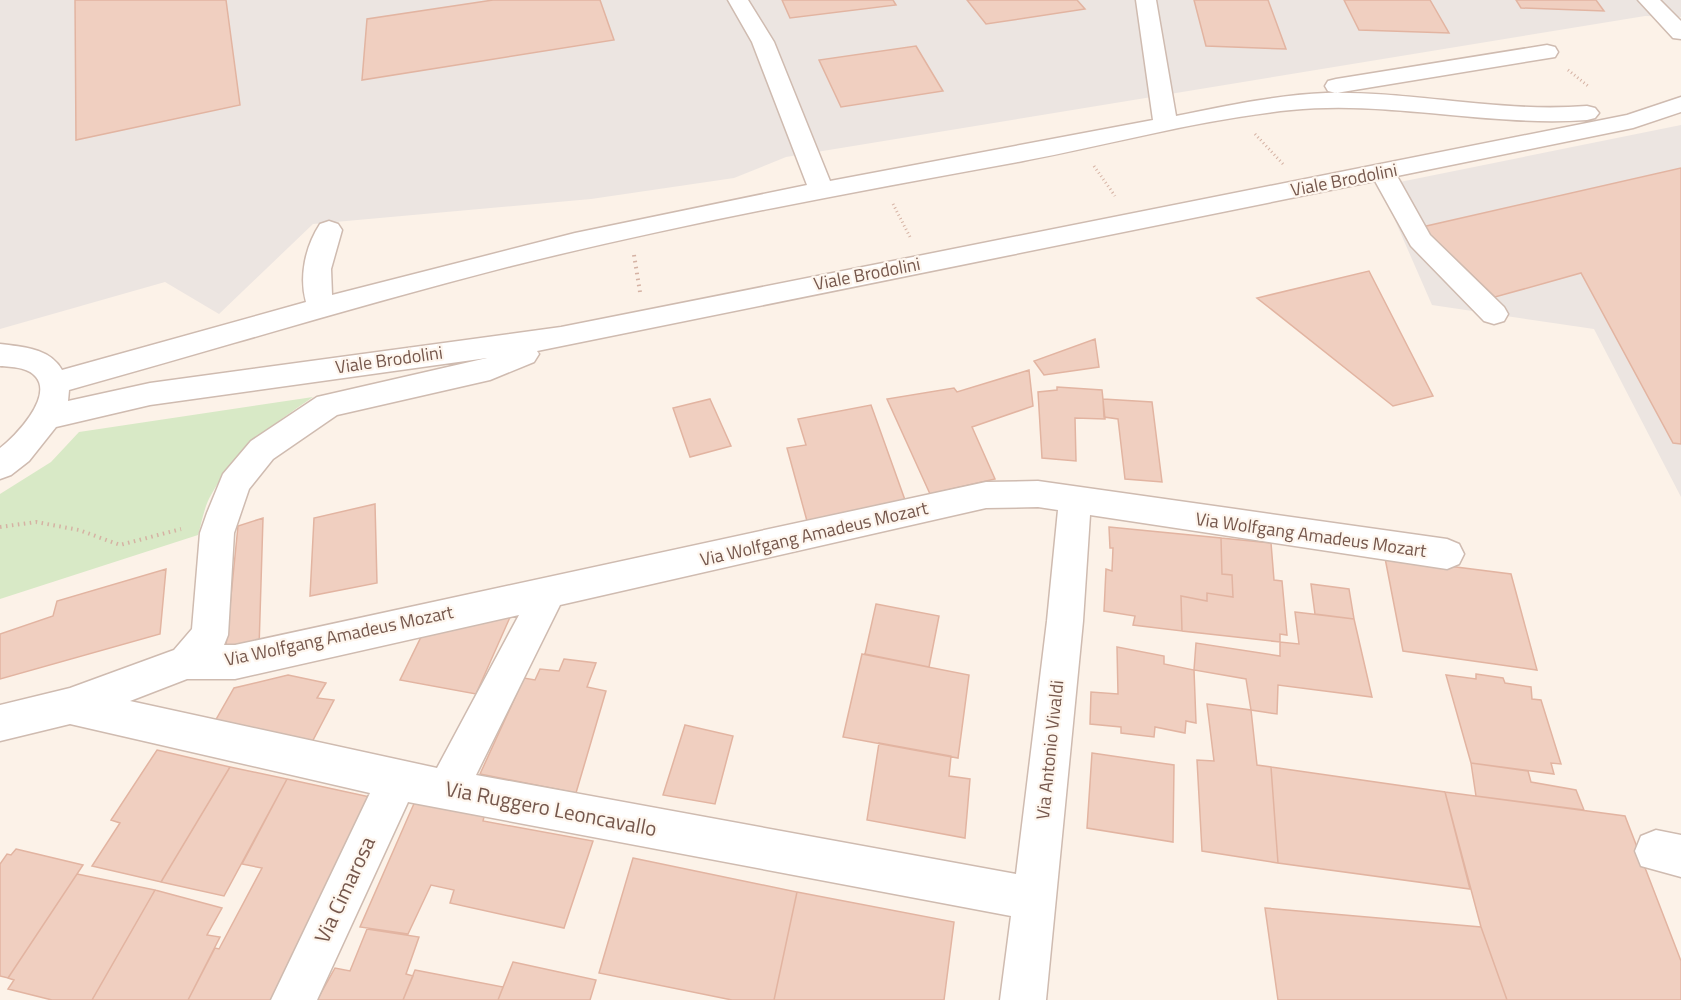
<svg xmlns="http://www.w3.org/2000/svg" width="1681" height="1000" viewBox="0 0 1681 1000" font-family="'Titillium Web',sans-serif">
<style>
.industrial{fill:#ece5e1}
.green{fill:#d8e9c6}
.building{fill:#f0cfc0;stroke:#e2b4a1;stroke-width:1.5}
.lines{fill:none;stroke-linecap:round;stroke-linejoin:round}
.minor-casing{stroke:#cfbbb0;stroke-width:3}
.path-far1{stroke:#d5b2a3;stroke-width:3;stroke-dasharray:1 3;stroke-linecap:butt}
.path{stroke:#d5b2a3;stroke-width:4;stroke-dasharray:1.5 4.5;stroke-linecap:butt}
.minor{fill:#fff;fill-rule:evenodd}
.labels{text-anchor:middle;stroke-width:4.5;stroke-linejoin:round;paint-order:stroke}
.street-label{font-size:18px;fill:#75574c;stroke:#fef6ee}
.near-street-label{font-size:21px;fill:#75574c;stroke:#fef6ee}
</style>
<rect width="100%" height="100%" fill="#fcf2e8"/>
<path class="industrial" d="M0 0H1681V17L1645 16 786 157 734 178 591 199 313 224 219 314 165 282 0 329Z
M1681 125V497L1594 329 1432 305 1380 186Z"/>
<path class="green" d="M313 397C272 425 235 451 211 495 204 507 202 522 198 535L0 599V494L51 462 79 432Z"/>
<path class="building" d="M75 0H226L240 105 76 140Z
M493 0H600L614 40 362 80 367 19Z
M782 0H893L896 5 790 18Z
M967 0H1077L1085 9 986 24Z
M1194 0H1268L1286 49 1206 46Z
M1344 0H1430L1449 33 1359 30Z
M1516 0H1596L1604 11 1521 8Z
M916 46 943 91 841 107 819 60Z
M1681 168V444L1673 443 1581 273 1495 297 1422 227Z
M1369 271 1433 396 1393 406 1257 298Z
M1095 339 1099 367 1044 375 1034 361Z
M1029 370 1033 406 972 427 995 479 930 494 887 399 954 388 957 392Z
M1057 387 1102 390 1105 419 1075 418 1076 461 1042 458 1038 392 1057 390Z
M710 399 731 446 690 457 673 408Z
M1103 399 1152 402 1162 482 1125 479 1118 419 1104 417Z
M871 405 905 500 807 521 787 448 806 445 798 419Z
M375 504 377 583 310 596 314 518Z
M263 518 259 648 225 656 238 526Z
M1109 527 1221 538 1222 574 1232 575 1233 597 1207 593V601L1181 596 1182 631 1133 625 1135 616 1104 611 1106 569 1112 571 1113 548H1110Z
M1221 538 1271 543 1274 580 1282 581 1287 635 1280 634V642L1182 631 1181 596 1207 601V593L1233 597 1232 575 1222 574Z
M1385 558 1511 574 1537 670 1403 651Z
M166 569 160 634 0 679V634L53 616 57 601Z
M1311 584 1349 589 1354 619 1315 614Z
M876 604 939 616 929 667 865 654Z
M1295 612 1354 619 1372 697 1278 685 1277 714 1251 710 1246 679 1194 670 1196 643 1280 656V642L1299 644Z
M511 615 476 694 400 680 423 633Z
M1117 647 1164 656V664L1194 670 1196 723 1186 721 1185 733 1155 727 1154 737 1121 733V727L1090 724 1091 692 1118 694Z
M862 654 969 675 958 758 843 737Z
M564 659 596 663 587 687 606 691 576 793 480 774 524 678 535 680 540 669 559 671Z
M1476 674 1503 678 1505 683 1531 687 1532 699 1541 700 1561 764 1551 763 1554 774 1471 763 1446 675 1476 679Z
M288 675 326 683 317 698 334 700 310 746 214 723 234 688Z
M1207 704 1251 710 1257 765 1271 767 1278 863 1202 851 1197 760 1214 761Z
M685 725 733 736 715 804 663 795Z
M879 743 951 756 949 776 970 779 965 838 867 820Z
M157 750 230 767 161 882 92 866 120 823 111 820Z
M1092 753 1174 765 1173 842 1087 828Z
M1471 763 1528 771 1531 782 1576 790 1584 810 1476 796Z
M230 767 287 779 224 896 161 882Z
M1271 767 1445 792 1470 889 1278 863Z
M287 779 370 797 271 1000H188L215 948 219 949 262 868 242 864Z
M1445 792 1625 816 1681 961V1000H1507L1481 927Z
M416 799 485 813 483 821 593 841 564 928 450 903 454 890 431 885 408 934 360 927Z
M16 849 83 865 8 978 0 976V864L7 854 11 855Z
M633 858 797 892 774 1000H732L599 973Z
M77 874 155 890 92 1000H52L8 989 14 980 8 978Z
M155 890 222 908 207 935 220 937 188 1000H92Z
M797 892 954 922 944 1000H774Z
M1265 908 1481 927 1507 1000H1278Z
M367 929 419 937 406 974 413 976 403 1000H317L335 968 350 971Z
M513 962 596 980 590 1000H498Z
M415 970 503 987 498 1000H403Z"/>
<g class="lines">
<g class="minor-casing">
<path id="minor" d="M728 0H748L774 42 830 181 1153 120 1136 0H1156L1176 116C1225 106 1276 95 1326 93 1414 91 1497 113 1587 106L1595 108 1599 113 1595 118 1587 120C1488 127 1390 100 1291 110 1201 119 1112 144 1023 161 852 192 680 224 511 266 362 304 217 349 69 390L68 401 150 383 561 327 1627 115 1681 97V112L1633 128 1397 176 1430 235 1504 307 1508 314 1504 321 1494 324 1484 321 1411 246 1375 181 537 351 539 354 534 362 490 380 337 415 273 459 249 489 234 533 228 635 224 645H235L986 482 1038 481 1447 539 1459 544 1464 554 1459 564 1447 569 1090 515 1083 621 1046 1000H1000L1011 916 408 802 317 1000H271L370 793 70 724 0 741V705L70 688 174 650 192 629 200 533 207 513 223 474 251 441 317 397 487 358 150 405 56 427 29 461 11 475 0 479V448C15 437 53 397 36 377 28 367 12 367 0 366V344C23 347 50 348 62 370L306 302C299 277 305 247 320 224L329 221 338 224 342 230 331 269 332 295 575 233 807 185 752 42ZM1038 507 1058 510 1047 621 1016 874 476 775 560 605 986 508ZM519 615 437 768 130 701 187 679H235Z
M1638 0H1660L1681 21V39L1673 38Z
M1547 45 1555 47 1558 52 1555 57 1336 93 1328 91 1325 86 1328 81 1336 79Z
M1656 830 1681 835V877L1641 866 1635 851 1641 836Z"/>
</g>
<path class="path-far1" d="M1568 70 1588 86
M1255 134 1283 164
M1094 166 1115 196
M893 204 910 237"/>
<path class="path" d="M634 255 640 292
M0 527 36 522 79 530 120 545 181 529"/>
<use href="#minor" class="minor"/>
</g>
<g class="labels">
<g class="street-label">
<text transform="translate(1344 180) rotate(-11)" y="6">Viale Brodolini</text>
<text transform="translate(867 274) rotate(-11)" y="6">Viale Brodolini</text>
<text transform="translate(389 360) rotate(-8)" y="6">Viale Brodolini</text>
<text transform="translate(814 534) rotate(-13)" y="6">Via Wolfgang Amadeus Mozart</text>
<text transform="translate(1311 535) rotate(8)" y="6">Via Wolfgang Amadeus Mozart</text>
<text transform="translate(339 636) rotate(-12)" y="6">Via Wolfgang Amadeus Mozart</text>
<text transform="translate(1050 750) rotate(-84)" y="6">Via Antonio Vivaldi</text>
</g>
<g class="near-street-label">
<text transform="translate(551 809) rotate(11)" y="7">Via Ruggero Leoncavallo</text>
<text transform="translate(345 890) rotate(-65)" y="7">Via Cimarosa</text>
</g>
</g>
</svg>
